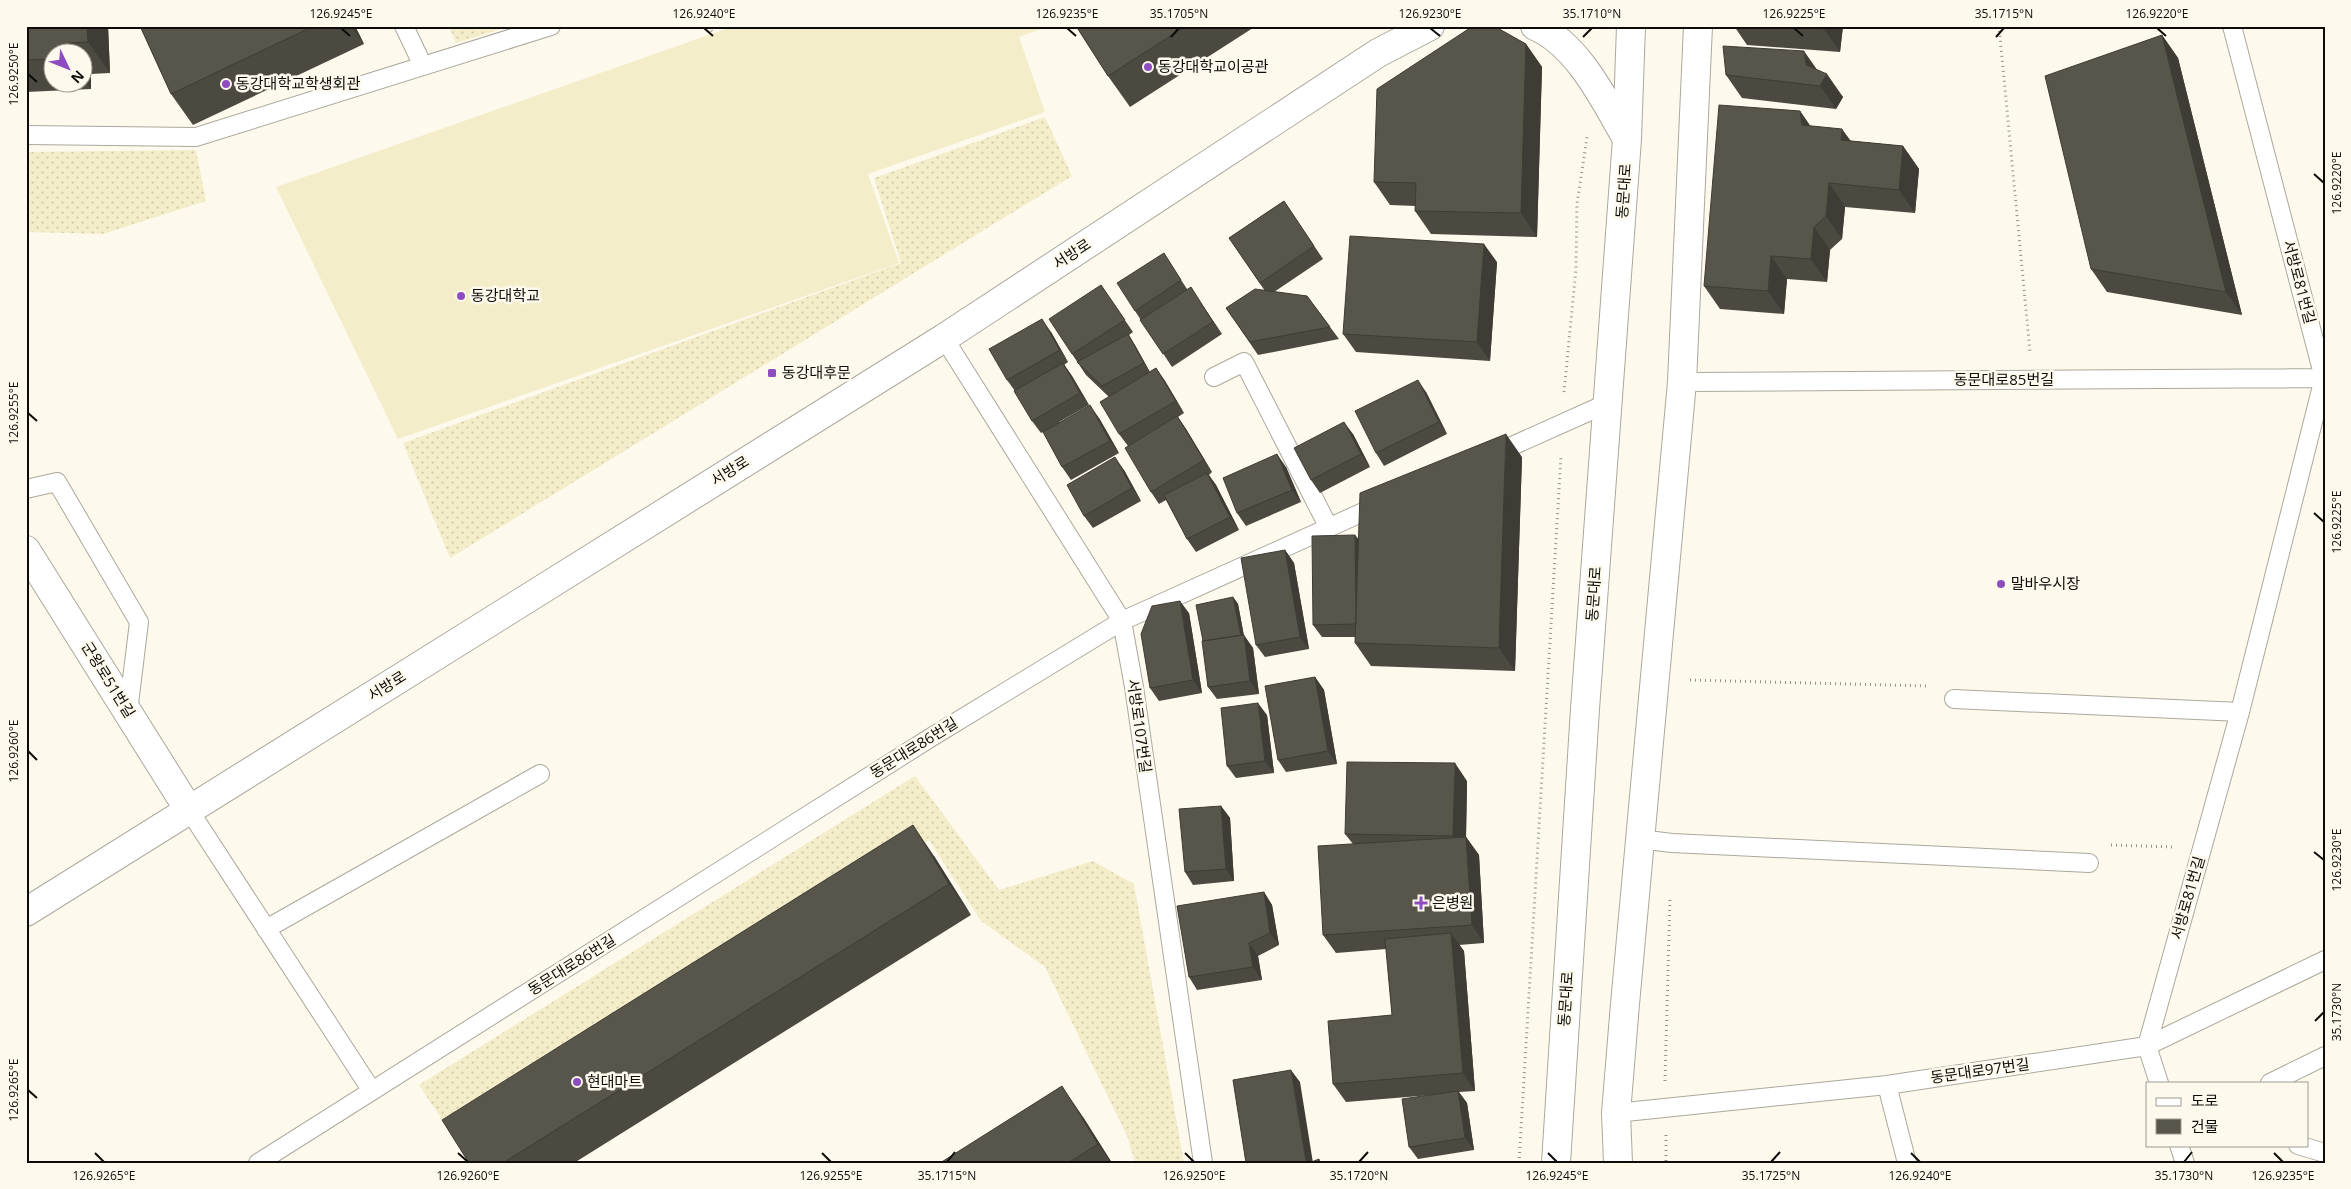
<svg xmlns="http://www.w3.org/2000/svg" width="2351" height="1189" viewBox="0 0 2351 1189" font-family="'Open Sans','Noto Sans KR',sans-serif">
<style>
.grass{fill:url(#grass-dots)}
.garden{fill:#f4edc9}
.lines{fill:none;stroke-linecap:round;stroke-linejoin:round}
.lane-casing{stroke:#aba89c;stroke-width:20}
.secondary-casing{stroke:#aba89c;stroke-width:30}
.primary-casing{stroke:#aba89c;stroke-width:30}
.path{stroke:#949289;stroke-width:3;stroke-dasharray:1 4;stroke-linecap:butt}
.lane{stroke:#fff;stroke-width:18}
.secondary{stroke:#fff;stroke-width:28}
.primary{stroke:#fff;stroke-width:28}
.wall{fill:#4c4a40;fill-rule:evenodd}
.shaded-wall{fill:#3e3c34}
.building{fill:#58564b;stroke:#3e3c34}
.ticks{fill:none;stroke:#0d0c08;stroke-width:2}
.poi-dot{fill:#8e4cc0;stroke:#fdfaed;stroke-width:2}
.labels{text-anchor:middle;stroke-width:5;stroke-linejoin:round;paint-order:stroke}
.poi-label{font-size:15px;fill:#0d0c08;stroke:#fdfaed;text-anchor:start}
.street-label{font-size:15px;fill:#0d0c08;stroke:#fdfaed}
.neatline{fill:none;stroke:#0d0c08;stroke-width:2}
.ticks-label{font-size:12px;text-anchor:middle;fill:#0d0c08}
</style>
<defs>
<pattern id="grass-dots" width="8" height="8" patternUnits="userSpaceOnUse" patternTransform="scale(1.25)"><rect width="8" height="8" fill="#f4edc9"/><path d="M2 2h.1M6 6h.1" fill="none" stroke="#d0caab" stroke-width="1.8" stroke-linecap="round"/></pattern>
</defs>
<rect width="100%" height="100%" fill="#fdfaed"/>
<path class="grass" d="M449 26H511L456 43Z
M1045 117 1072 176 450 558 403 443 901 263 874 178Z
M196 150 206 201 103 234 26 232V152Z
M915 776 999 890 1093 861 1134 884 1184 1163H1135L1128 1138 1045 967 981 921 929 840 638 1024 452 1135 419 1085Z"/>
<path class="garden" d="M734 26H1049L1019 37 1045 112 868 174 899 263 398 439 276 187Z"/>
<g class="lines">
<g class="lane-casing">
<path id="lane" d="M404 26 423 66
M26 135 196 137 551 26
M944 338 1122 621 1134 687 1203 1163
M1214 377 1244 362 1329 528
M1682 382 2325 378
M1492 455 1608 403
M26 489 57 482 139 622 128 712
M1954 699 2240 712
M189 810 372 1091
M1639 839 1672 843 2089 863
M266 929 540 774
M2159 1083 2147 1046 2240 712 2324 378 2232 26
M2270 1083 2325 1056
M1887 1085 1907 1163
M1616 1113 1887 1085 2147 1046 2325 960
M2179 1145 2185 1163
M2298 1145 2325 1153
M258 1163 930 738 1122 621 1381 504"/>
</g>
<g class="secondary-casing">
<path id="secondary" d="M26 550 189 810
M26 912 944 338 1378 53 1430 26"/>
</g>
<g class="primary-casing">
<path id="primary" d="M1535 26C1578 44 1605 101 1627 139
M1556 1163 1585 709 1627 139 1631 26
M1618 1163 1616 1113 1625 1004 1682 382 1698 26"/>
</g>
<path class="path" d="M709 26 713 34
M1999 26 2030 352
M1564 392 1576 269 1577 204 1587 137
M1690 680 1929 686
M2111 845 2174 847
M1665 1081 1670 897
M1666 1135V1163
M1519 1163 1561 456"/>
<use href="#lane" class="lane"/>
<use href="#secondary" class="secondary"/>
<use href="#primary" class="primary"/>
</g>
<path class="wall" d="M26 26H108L110 73 91 74V89L26 92ZM52 52H82V82H52Z
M140 26H355L364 44 193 125 171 94Z
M1076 26H1256L1130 107 1108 76Z
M1734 26H1843L1840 52 1747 45Z
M2162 35 2178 58 2242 315 2107 292 2091 269Z
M1526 44 1542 67 1537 237 1431 234 1415 211 1416 206 1390 205 1374 182Z
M1816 69 1843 97 1836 109 1742 98 1726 75Z
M1800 111 1810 126 1851 141 1903 146 1919 169 1915 213 1845 207 1842 239 1830 250 1827 282 1787 279 1784 314 1720 309 1704 286Z
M1284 201 1323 259 1274 292 1307 296 1339 339 1258 355 1226 308 1265 291 1229 238Z
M1497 262 1490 361 1356 352 1343 334Z
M1172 266 1187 289 1199 300 1222 334 1172 367 1135 311Z
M1101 285 1133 332 1129 335 1136 347 1150 372 1156 368 1165 381 1184 413 1178 417 1186 429 1212 472 1209 475 1216 485 1239 530 1196 552 1187 539 1166 500 1159 504 1151 492 1128 446 1119 434 1109 397 1086 375 1072 354Z
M1051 332 1068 362 1064 365 1072 376 1089 405 1059 422 1099 418 1119 453 1071 480 1062 467 1043 432 1041 433 1032 421 1015 391 1007 380Z
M1426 392 1447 434 1384 466 1376 453Z
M1353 434 1370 467 1320 493 1311 480Z
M1522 457 1515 671 1371 666 1355 643V637H1322L1313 625 1355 535 1359 540Z
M1286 467 1301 502 1246 526 1237 513Z
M1124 470 1141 501 1093 528 1084 516Z
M1285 550 1294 563 1309 649 1265 657 1256 645Z
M1233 597 1238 604 1244 636 1253 648 1259 694 1217 699 1208 687 1203 641Z
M1189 613 1202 693 1159 701 1150 688Z
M1315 677 1324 690 1337 764 1286 772 1278 760Z
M1267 715 1274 773 1236 778 1227 766Z
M1467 781 1466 837 1479 855 1484 943 1459 945 1464 951 1475 1091 1459 1092 1467 1103 1474 1150 1418 1159 1409 1147 1432 1095 1346 1102 1333 1084 1392 1015 1386 949 1336 953 1323 935 1353 844 1345 834Z
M1221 806 1230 818 1234 881 1193 885 1185 872Z
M934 856 971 915 574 1163H469Z
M1264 892 1272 905 1279 945 1258 956 1262 980 1197 990 1189 977Z
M1083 1117 1112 1163H940Z"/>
<path class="shaded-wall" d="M87 26H108L110 73 88 42Z
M351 26H355L364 44Z
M1824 26H1843L1840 52 1824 29Z
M2162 35 2178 58 2242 315 2226 292Z
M69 43 76 52H69Z
M1526 44 1542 67 1537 237 1521 213Z
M1804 51 1820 74H1827L1843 97 1836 109 1806 65Z
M82 62 91 74V89L82 77Z
M1800 111 1816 134 1802 125Z
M1842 129 1859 152 1841 140Z
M1903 146 1919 169 1915 213 1899 190Z
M1829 183 1845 207 1842 239 1826 216Z
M1814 227 1830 250 1827 282 1811 259Z
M1484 244 1497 262 1490 361 1477 342Z
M1771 256 1787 279 1784 314 1768 291Z
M1191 287 1199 300 1222 334 1213 322Z
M1042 319 1051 332 1068 362 1060 350Z
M1128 334 1136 347 1152 376 1144 363Z
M1063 363 1072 376 1089 405 1080 393Z
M1156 368 1165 381 1184 413 1176 401Z
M1418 380 1426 392 1447 434 1439 422Z
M1090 405 1099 418 1119 453 1110 441Z
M1177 416 1186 429 1212 472 1204 460Z
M1344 422 1353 434 1370 467 1361 454Z
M1506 434 1522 457 1515 671 1499 648Z
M1277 454 1286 467 1301 502 1292 490Z
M1115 457 1124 470 1141 501 1132 488Z
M1207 473 1216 485 1239 530 1230 517Z
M1355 535 1364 547 1356 624Z
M1285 550 1294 563 1309 649 1300 637Z
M1233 597 1238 604 1245 642 1241 635Z
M1180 601 1189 613 1202 693 1193 680Z
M1244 635 1253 648 1259 694 1250 681Z
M1315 677 1324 690 1337 764 1328 751Z
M1258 703 1267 715 1274 773 1265 761Z
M1455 763 1467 781 1466 837 1479 855 1484 943 1472 925 1466 854 1453 836Z
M1221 806 1230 818 1234 881 1226 869Z
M913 825 934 856 971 915 949 884Z
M1264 892 1272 905 1279 945 1270 933Z
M1451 933 1464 951 1475 1091 1463 1073Z
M1249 943 1258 956 1262 980 1253 967Z
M1291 1070 1300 1082 1313 1163H1307L1306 1162Z
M1062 1086 1083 1117 1112 1163H1111L1098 1144Z
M1458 1091 1467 1103 1474 1150 1465 1138Z"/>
<path class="building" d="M26 26H87L88 42 69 43V52H52V59L26 60Z
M140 26H314L171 94Z
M1076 26H1186L1108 76Z
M1473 26H1494L1526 44 1521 213 1415 211 1416 183 1374 182 1377 89Z
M1794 26H1824V29Z
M2162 35 2226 292 2091 269 2045 76Z
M1723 46 1804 51 1806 65 1827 74 1820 86 1726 75Z
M1719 105 1800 111 1802 125 1842 129 1841 140 1903 146 1899 190 1829 183 1826 216 1814 227 1811 259 1771 256 1768 291 1704 286Z
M1284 201 1314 246 1260 283 1229 238Z
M1350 236 1484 244 1477 342 1343 334Z
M1164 253 1181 280 1135 311 1117 283Z
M1101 285 1125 320 1072 354 1049 319Z
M1191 287 1213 322 1163 354 1140 320Z
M1255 289 1307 296 1330 327 1250 342 1226 308Z
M1042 319 1060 350 1007 380 989 349Z
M1128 334 1144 363 1102 386 1077 362Z
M1063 363 1080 393 1032 421 1014 391Z
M1156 368 1176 401 1119 434 1100 402Z
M1418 380 1439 422 1376 453 1355 411Z
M1090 405 1110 441 1062 467 1043 432Z
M1177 416 1204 460 1151 492 1125 448Z
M1344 422 1361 454 1311 480 1294 448Z
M1506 434 1499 648 1355 643 1360 493Z
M1277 454 1292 490 1237 513 1223 478Z
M1115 457 1132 488 1084 516 1067 485Z
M1207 473 1230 517 1187 539 1164 495Z
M1355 535 1356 609V624L1313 625 1312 536Z
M1285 550 1300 637 1256 645 1241 558Z
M1233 597 1241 635 1203 641 1196 605Z
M1180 601 1193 680 1150 688 1141 634 1152 606Z
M1244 635 1250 681 1208 687 1202 641Z
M1315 677 1328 751 1278 760 1265 686Z
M1258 703 1265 761 1227 766 1221 708Z
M1347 762 1455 763 1453 836 1345 834Z
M1221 806 1226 869 1185 872 1179 809Z
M913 825 949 884 503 1163H469L442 1120Z
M1466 837 1472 925 1323 935 1318 846Z
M1264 892 1270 933 1249 943 1253 967 1189 977 1177 906Z
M1451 933 1463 1073 1333 1084 1328 1021 1392 1015 1385 939Z
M1291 1070 1306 1162 1300 1163H1246L1233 1080Z
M1062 1086 1098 1144 1068 1163H940Z
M1458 1091 1465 1138 1409 1147 1402 1099Z
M1319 1159 1320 1163H1309Z"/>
<path class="ticks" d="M341 28 350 36M704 28 713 36M1067 28 1076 36M1430 28 1440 36M1794 28 1803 36M2157 28 2166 36M1171 37 1179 28M1583 37 1592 28M1996 37 2004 28M28 74 37 82M2314 174 2324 183M28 413 37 421M2314 513 2324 522M28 751 37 760M2314 852 2324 860M2315 1021 2324 1012M28 1090 37 1098M95 1153 104 1162M458 1153 468 1162M822 1153 831 1162M1185 1153 1194 1162M1548 1153 1557 1162M1911 1153 1920 1162M2274 1153 2283 1162M947 1162 955 1152M1359 1162 1368 1152M1771 1162 1780 1152M2184 1162 2192 1152"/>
<g class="poi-dot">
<circle cx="1148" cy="67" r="5"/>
<circle cx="226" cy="84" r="5"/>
<circle cx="461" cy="296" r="5"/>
<rect x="767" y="368" width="10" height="10" rx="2.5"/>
<circle cx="2001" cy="584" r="5"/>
<path d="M1418.5 895.5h5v5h5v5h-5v5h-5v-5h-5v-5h5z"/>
<circle cx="577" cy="1082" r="5"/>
</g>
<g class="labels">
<g class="poi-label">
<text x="1158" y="72">동강대학교이공관</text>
<text x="236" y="89">동강대학교학생회관</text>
<text x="471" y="301">동강대학교</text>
<text x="782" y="378">동강대후문</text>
<text x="2011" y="589">말바우시장</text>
<text x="1432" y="908">은병원</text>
<text x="587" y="1087">현대마트</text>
</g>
<g class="street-label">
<text transform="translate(1624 191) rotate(-86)" y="5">동문대로</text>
<text transform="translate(1072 254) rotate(-33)" y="5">서방로</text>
<text transform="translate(2299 282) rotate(75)" y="5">서방로81번길</text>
<text x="2004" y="385">동문대로85번길</text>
<text transform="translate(730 471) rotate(-32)" y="5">서방로</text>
<text transform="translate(1594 594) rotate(-86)" y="5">동문대로</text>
<text transform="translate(108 680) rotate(58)" y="5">군왕로51번길</text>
<text transform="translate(387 686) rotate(-32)" y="5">서방로</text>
<text transform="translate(1139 726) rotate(82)" y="5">서방로107번길</text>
<text transform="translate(914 748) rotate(-32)" y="5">동문대로86번길</text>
<text transform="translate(2188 898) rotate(-74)" y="5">서방로81번길</text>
<text transform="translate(572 965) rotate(-32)" y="5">동문대로86번길</text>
<text transform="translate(1566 999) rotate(-86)" y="5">동문대로</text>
<text transform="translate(1980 1071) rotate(-8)" y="5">동문대로97번길</text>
</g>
</g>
<rect width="2351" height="1189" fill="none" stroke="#fdfaed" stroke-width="55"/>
<rect x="2146" y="1082" width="162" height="65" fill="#fdfaed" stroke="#9d9b91"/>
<rect x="2156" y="1098" width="25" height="8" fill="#ffffff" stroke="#9d9b91"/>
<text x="2191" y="1106" font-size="15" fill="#0d0c08">도로</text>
<rect x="2156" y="1119" width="25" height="15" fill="#58564b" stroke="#9d9b91"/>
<text x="2191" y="1132" font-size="15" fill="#0d0c08">건물</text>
<g transform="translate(68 68) rotate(133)"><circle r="24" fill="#fdfaed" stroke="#9d9b91"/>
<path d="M0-4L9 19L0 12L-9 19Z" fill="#8e4cc0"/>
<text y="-8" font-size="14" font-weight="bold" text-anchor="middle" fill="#0d0c08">N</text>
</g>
<rect x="28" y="28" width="2296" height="1134" class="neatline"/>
<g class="ticks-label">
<text x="341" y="18">126.9245°E</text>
<text x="704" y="18">126.9240°E</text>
<text x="1067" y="18">126.9235°E</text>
<text x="1179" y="18">35.1705°N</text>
<text x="1430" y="18">126.9230°E</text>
<text x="1592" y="18">35.1710°N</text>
<text x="1794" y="18">126.9225°E</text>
<text x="2004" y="18">35.1715°N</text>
<text x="2157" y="18">126.9220°E</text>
<text transform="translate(14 74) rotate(-90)" y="4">126.9250°E</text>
<text transform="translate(2337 183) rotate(-90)" y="4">126.9220°E</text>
<text transform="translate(14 413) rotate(-90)" y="4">126.9255°E</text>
<text transform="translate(2337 522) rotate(-90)" y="4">126.9225°E</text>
<text transform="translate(14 751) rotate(-90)" y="4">126.9260°E</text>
<text transform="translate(2337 860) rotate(-90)" y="4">126.9230°E</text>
<text transform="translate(2337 1012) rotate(-90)" y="4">35.1730°N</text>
<text transform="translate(14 1090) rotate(-90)" y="4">126.9265°E</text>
<text x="104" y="1180">126.9265°E</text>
<text x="468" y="1180">126.9260°E</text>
<text x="831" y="1180">126.9255°E</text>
<text x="947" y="1180">35.1715°N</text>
<text x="1194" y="1180">126.9250°E</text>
<text x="1359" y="1180">35.1720°N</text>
<text x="1557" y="1180">126.9245°E</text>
<text x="1771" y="1180">35.1725°N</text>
<text x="1920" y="1180">126.9240°E</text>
<text x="2184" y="1180">35.1730°N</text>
<text x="2283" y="1180">126.9235°E</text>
</g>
</svg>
